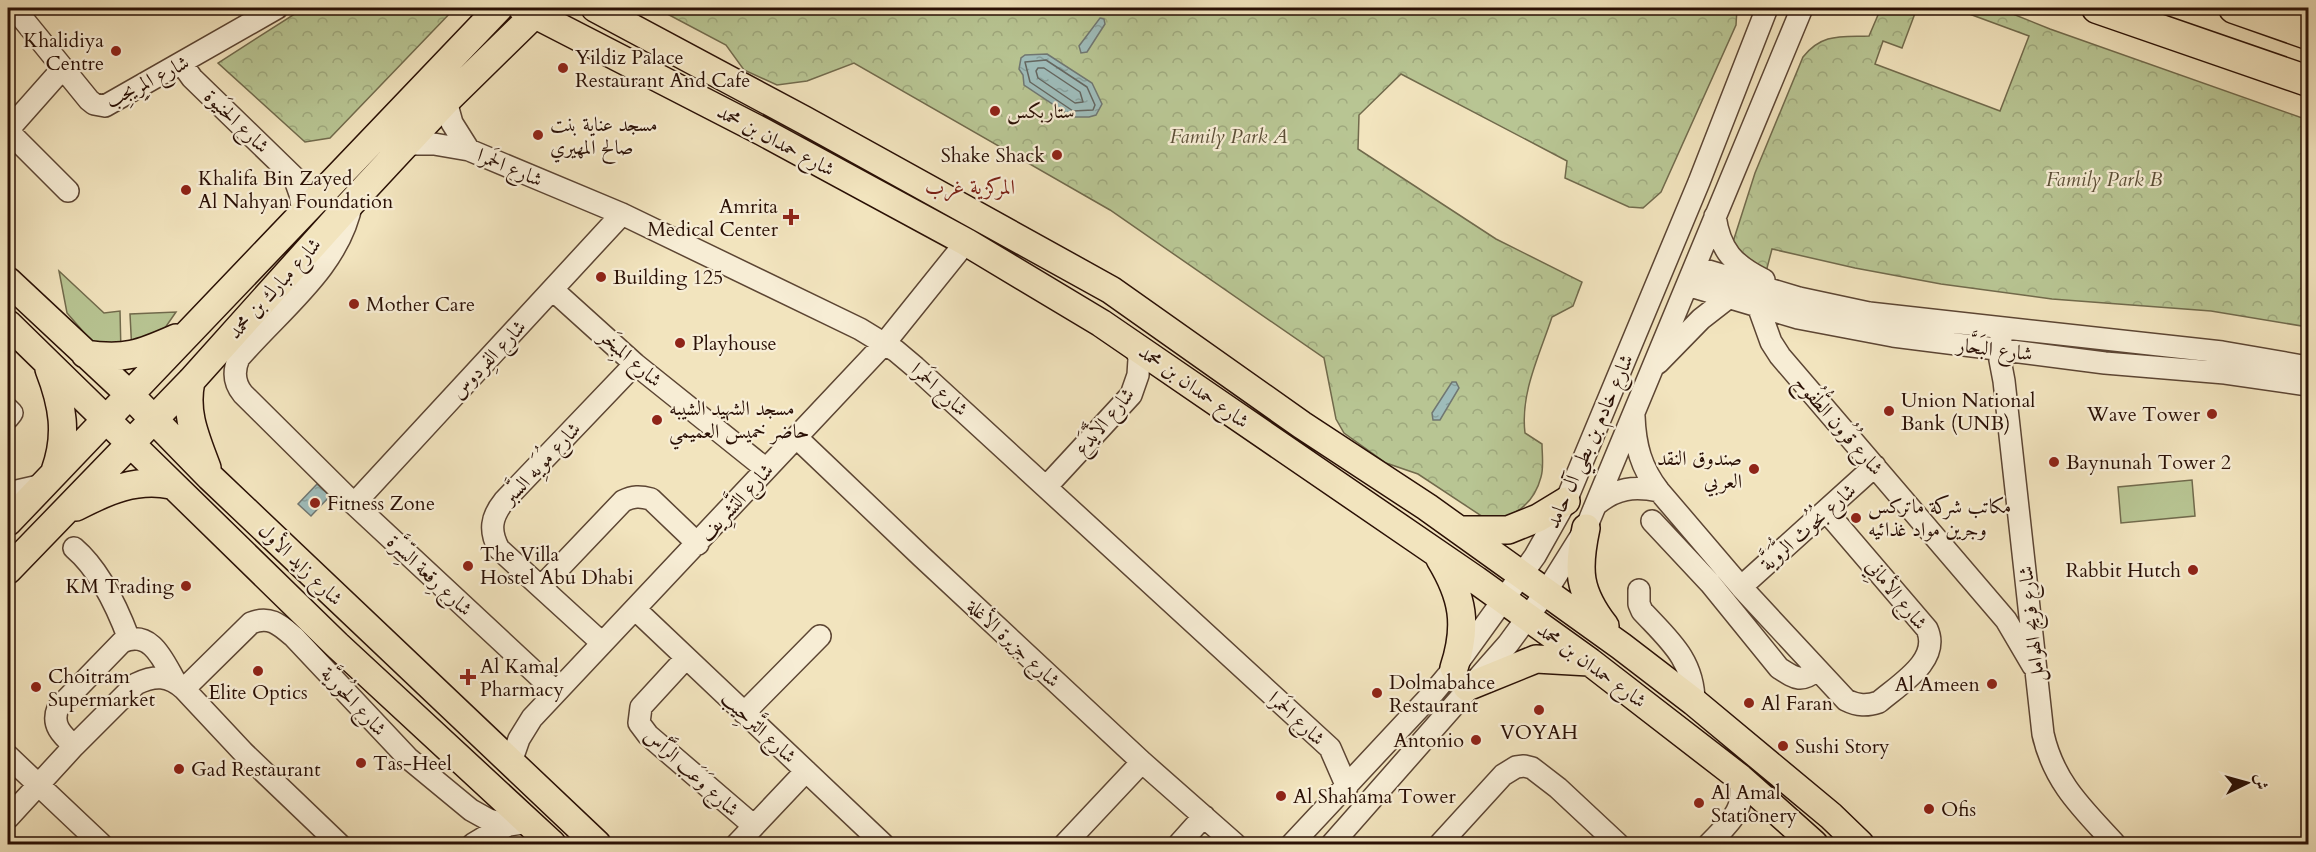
<svg xmlns="http://www.w3.org/2000/svg" width="2316" height="852" viewBox="0 0 2316 852" font-family="Cardo,Amiri,serif">
<style>
.grass{fill:#b8c593;stroke:#716a4c;stroke-width:1.5}
.park{fill:url(#park-crowns);stroke:#716a4c;stroke-width:1.5}
.water{fill:url(#water-ripples);stroke:#707772;stroke-width:1.5}
.lines{fill:none;stroke-linecap:round;stroke-linejoin:round}
.shore{stroke:#646660;stroke-width:1.5}
.minor-casing{stroke:#5c4533;stroke-width:24}
.major-casing{stroke:#2a1005;stroke-width:30}
.highway-casing{stroke:#2a1005;stroke-width:33}
.minor{stroke:#f7edd5;stroke-width:21}
.major{stroke:#f2e4be;stroke-width:27}
.highway{stroke:#f2e4be;stroke-width:30}
.poi-dot{fill:#8f2418;stroke:#f7edd5;stroke-width:2}
.labels{text-anchor:middle;stroke-width:4.5;stroke-linejoin:round;paint-order:stroke}
.poi-label{font-size:20px;fill:#2a1005;stroke:#f7edd5;text-anchor:start}
.street-label{font-size:20px;fill:#2a1005;stroke:#f7edd5}
.park-label{font-size:20px;font-style:italic;fill:#5c4f37;stroke:#f7edd5}
.neighbourhood-label{font-size:21px;fill:#7a1f14;stroke:#f7edd5}
</style>
<defs>
<pattern id="park-crowns" width="20" height="18" patternUnits="userSpaceOnUse" patternTransform="scale(1.5)"><rect width="20" height="18" fill="#b8c593"/><path d="M2 6a3 3 0 1 1 6 0M12 15a3 3 0 1 1 6 0" fill="none" stroke="#9ea87d"/></pattern>
<pattern id="water-ripples" width="26" height="14" patternUnits="userSpaceOnUse" patternTransform="scale(1.5)"><rect width="26" height="14" fill="#9ebcba"/><path d="M2 4q2-2 4 0t4 0M15 11q2-2 4 0t4 0" fill="none" stroke="#88a19e"/></pattern>
</defs>
<rect width="100%" height="100%" fill="#f2e4be"/>
<filter id="stains"><feTurbulence type="fractalNoise" baseFrequency=".00333" numOctaves="4"/><feColorMatrix values="0 0 0 0 .2 0 0 0 0 .09 0 0 0 0 .02 0 0 0 .5 -.17"/></filter>
<radialGradient id="worn" r=".72"><stop offset=".6" stop-color="#630" stop-opacity="0"/><stop offset="1" stop-color="#630" stop-opacity=".3"/></radialGradient>
<path class="grass" d="M59 271 104 313 120 311 121 353 94 344 67 313Z
M176 312 158 338 132 353 130 314Z
M2192 480 2195 516 2121 523 2118 487Z"/>
<path class="park" d="M304 8H455L330 138 305 142 218 63Z
M656 8H1737L1736 25 1661 192 1643 208 1629 207 1565 178 1567 161 1401 74 1359 115 1358 149 1496 239 1582 282 1573 306 1552 317C1540 354 1520 393 1525 433L1542 444C1542 454 1544 467 1541 477 1534 504 1513 520 1486 519L1418 474 1386 463 1344 433 1336 419 1324 358 1110 210 854 63 807 81 777 85 744 70 726 45Z
M1881 8H1917L1902 48 1883 41 1875 64 2000 111 2029 36 1953 8H1998L2050 29 2308 120V327L2211 311 2052 299 1941 284 1855 268 1772 249 1766 272 1740 253 1733 242 1755 173 1803 57C1822 33 1841 37 1869 36Z"/>
<path class="water" d="M1100 18 1104 19 1105 24 1087 52 1081 53 1079 46Z
M1047 54 1092 83 1102 104 1096 115 1089 117H1072L1024 85 1023 75 1019 69 1021 58 1025 55Z
M1452 382H1456L1459 388 1440 420H1433L1432 413Z
M317 484 330 496 311 516 298 504Z"/>
<g class="lines">
<path class="shore" d="M1046 60 1087 87 1095 105 1093 110 1073 111 1030 82 1025 62Z
M1038 68H1044L1080 92 1083 102 1075 103 1038 78 1036 71Z"/>
<g class="minor-casing">
<path id="minor" d="M14 8 89 100 94 104 105 106 277 8
M182 64 192 78 294 177 300 194 303 213
M446 101 452 123 469 150
M8 130 63 68
M8 131 68 191
M407 144H434L469 150 622 214 860 329 896 351 915 367 1330 748 1347 787
M352 202C340 267 281 309 239 358 233 371 234 383 243 394L354 504 556 692
M1715 216C1720 251 1734 265 1764 280
M1695 267 1799 298 1869 313 2222 352 2308 367
M1687 285 1798 318 1893 336 2105 363 2225 373 2308 385
M553 290 635 364 766 469
M1758 306 1771 342 1780 356 2006 620 2033 666
M2001 338 2000 360 2004 381 2043 734C2054 783 2083 809 2115 844
M1658 363 1701 319 1728 298
M8 409 12 413 8 418
M1634 416C1635 445 1641 468 1659 491L1741 587 1846 700C1858 706 1867 706 1879 702 1900 684 1941 660 1927 629L1826 511
M796 437 922 557 1142 762 1235 844
M1047 486 1131 395 1138 375 1139 359 1136 346
M8 493 43 485
M354 504 622 214
M1597 504C1616 488 1634 486 1659 491
M1652 521 1710 583 1779 668C1796 679 1801 683 1817 670
M74 548C100 570 117 607 129 639
M541 587 623 501C633 496 640 496 651 499L698 544
M1741 587 1875 466
M1639 590V604L1642 611C1669 640 1694 660 1694 702
M635 609 883 844
M602 643 499 549C489 531 491 517 504 501L635 364
M686 658 641 707 639 723 648 735 754 826
M184 689 251 623C270 615 280 625 294 637L408 758 471 810 489 820 509 825 529 822
M744 713 820 636
M74 746C62 735 51 725 58 708L122 642C151 629 163 660 175 681
M8 756 101 844
M511 762 519 739 532 718 884 344 966 242
M8 818 74 746 136 684C155 675 168 675 184 689L243 752 339 844
M473 844 488 835 509 825
M737 844 806 771
M1065 844 1142 762
M1179 844 1204 816
M1292 844 1434 692 1454 668 1535 556 1566 501 1699 182 1767 8
M1332 844 1508 644 1546 592 1586 528 1802 8
M1440 844 1503 775 1516 767 1524 766 1532 768 1558 788 1618 844
M1709 844C1729 823 1747 810 1740 778"/>
</g>
<g class="major-casing">
<path id="major" d="M522 8 763 132 966 242 1101 323 1476 580 1590 662 1740 778 1814 844
M595 8 804 120 1111 290 1302 425 1427 507 1621 646 1694 702 1831 816 1860 844
M8 281 129 394 210 477 597 844
M8 324 337 645 552 844
M85 354C125 360 140 354 176 338
M49 369C63 405 68 435 55 471
M191 381C184 413 196 438 207 468
M76 507C107 491 136 478 171 485
M8 522 499 8
M1586 528C1577 570 1578 591 1605 626
M1459 530H1508L1538 518 1566 501
M1440 559C1463 597 1468 625 1454 668
M8 570 191 381 340 215 446 101 541 8
M1467 687 1536 659 1589 662"/>
</g>
<g class="highway-casing">
<path id="highway" d="M2097 8 2308 81
M2234 8 2308 34"/>
</g>
<use href="#minor" class="minor"/>
<use href="#major" class="major"/>
<use href="#highway" class="highway"/>
</g>
<g class="poi-dot">
<circle cx="116" cy="51" r="6"/>
<circle cx="563" cy="68" r="6"/>
<circle cx="995" cy="111" r="6"/>
<circle cx="538" cy="135" r="6"/>
<circle cx="1057" cy="155" r="6"/>
<circle cx="186" cy="190" r="6"/>
<path d="M788 208h6v6h6v6h-6v6h-6v-6h-6v-6h6z"/>
<circle cx="601" cy="277" r="6"/>
<circle cx="354" cy="304" r="6"/>
<circle cx="680" cy="343" r="6"/>
<circle cx="1889" cy="411" r="6"/>
<circle cx="2212" cy="414" r="6"/>
<circle cx="657" cy="420" r="6"/>
<circle cx="2054" cy="462" r="6"/>
<circle cx="1754" cy="469" r="6"/>
<circle cx="315" cy="503" r="6"/>
<circle cx="1856" cy="518" r="6"/>
<circle cx="468" cy="566" r="6"/>
<circle cx="2193" cy="570" r="6"/>
<circle cx="186" cy="586" r="6"/>
<circle cx="258" cy="671" r="6"/>
<path d="M465 668h6v6h6v6h-6v6h-6v-6h-6v-6h6z"/>
<circle cx="1992" cy="684" r="6"/>
<circle cx="36" cy="687" r="6"/>
<circle cx="1377" cy="693" r="6"/>
<circle cx="1749" cy="703" r="6"/>
<circle cx="1539" cy="710" r="6"/>
<circle cx="1476" cy="740" r="6"/>
<circle cx="1783" cy="746" r="6"/>
<circle cx="361" cy="763" r="6"/>
<circle cx="179" cy="769" r="6"/>
<circle cx="1281" cy="796" r="6"/>
<circle cx="1699" cy="803" r="6"/>
<circle cx="1929" cy="809" r="6"/>
</g>
<g class="labels">
<g class="poi-label">
<text x="104" y="47" text-anchor="end">Khalidiya<tspan x="104" dy="23">Centre</tspan></text>
<text x="575" y="64">Yildiz Palace<tspan x="575" dy="23">Restaurant And Cafe</tspan></text>
<text x="1007" y="118">ستاربكس</text>
<text x="550" y="131">مسجد عناية بنت<tspan x="550" dy="23">صالح المهيري</tspan></text>
<text x="1045" y="162" text-anchor="end">Shake Shack</text>
<text x="198" y="185">Khalifa Bin Zayed<tspan x="198" dy="23">Al Nahyan Foundation</tspan></text>
<text x="778" y="213" text-anchor="end">Amrita<tspan x="778" dy="23">Medical Center</tspan></text>
<text x="613" y="284">Building 125</text>
<text x="366" y="311">Mother Care</text>
<text x="692" y="350">Playhouse</text>
<text x="1901" y="407">Union National<tspan x="1901" dy="23">Bank (UNB)</tspan></text>
<text x="669" y="415">مسجد الشهيد الشيبه<tspan x="669" dy="23">حاضر خميس العميمي</tspan></text>
<text x="2200" y="421" text-anchor="end">Wave Tower</text>
<text x="1742" y="465" text-anchor="end">صندوق النقد<tspan x="1742" dy="23">العربي</tspan></text>
<text x="2066" y="469">Baynunah Tower 2</text>
<text x="327" y="510">Fitness Zone</text>
<text x="1868" y="513">مكاتب شركة ماتركس<tspan x="1868" dy="23">وجرين مواد غذائيه</tspan></text>
<text x="480" y="561">The Villa<tspan x="480" dy="23">Hostel Abu Dhabi</tspan></text>
<text x="2181" y="577" text-anchor="end">Rabbit Hutch</text>
<text x="174" y="593" text-anchor="end">KM Trading</text>
<text x="480" y="673">Al Kamal<tspan x="480" dy="23">Pharmacy</tspan></text>
<text x="48" y="683">Choitram<tspan x="48" dy="23">Supermarket</tspan></text>
<text x="1389" y="689">Dolmabahce<tspan x="1389" dy="23">Restaurant</tspan></text>
<text x="1980" y="691" text-anchor="end">Al Ameen</text>
<text x="258" y="699" text-anchor="middle">Elite Optics</text>
<text x="1761" y="710">Al Faran</text>
<text x="1539" y="739" text-anchor="middle">VOYAH</text>
<text x="1464" y="747" text-anchor="end">Antonio</text>
<text x="1795" y="753">Sushi Story</text>
<text x="373" y="770">Tas-Heel</text>
<text x="191" y="776">Gad Restaurant</text>
<text x="1711" y="799">Al Amal<tspan x="1711" dy="23">Stationery</tspan></text>
<text x="1293" y="803">Al Shahama Tower</text>
<text x="1941" y="816">Ofis</text>
</g>
<g class="street-label">
<text transform="translate(147 81) rotate(-27)" y="7">شارع المِرِيجِب</text>
<text transform="translate(237 121) rotate(44)" y="7">شارع الحنَيوة</text>
<text transform="translate(776 140) rotate(28)" y="7">شارع حمدان بن محمد</text>
<text transform="translate(510 167) rotate(23)" y="7">شارع الحَمرا</text>
<text transform="translate(274 288) rotate(-48)" y="7">شارع مبارك بن محمد</text>
<text transform="translate(1995 349) rotate(7)" y="7">شارع البَحَّار</text>
<text transform="translate(631 358) rotate(41)" y="7">شارع المِبخَر</text>
<text transform="translate(488 359) rotate(-47)" y="7">شارع الفِردوس</text>
<text transform="translate(1194 386) rotate(35)" y="7">شارع حمدان بن محمد</text>
<text transform="translate(940 389) rotate(42)" y="7">شارع الحَمرا</text>
<text transform="translate(1104 421) rotate(-50)" y="7">شارع الأَيْدَع</text>
<text transform="translate(1839 425) rotate(49)" y="7">شارع قُرُون الطُّفُوح</text>
<text transform="translate(1589 441) rotate(-66)" y="7">شارع خادم بن بطي آل حامد</text>
<text transform="translate(541 463) rotate(-47)" y="7">شارع مُوَيِه السَّبر</text>
<text transform="translate(736 502) rotate(-47)" y="7">شارع التَّشرِيف</text>
<text transform="translate(1808 527) rotate(-42)" y="7">شارع بُحُوث الرُّوَيَّة</text>
<text transform="translate(301 564) rotate(44)" y="7">شارع زايد الأول</text>
<text transform="translate(430 575) rotate(43)" y="7">شارع رِقعة السِّرَّة</text>
<text transform="translate(1897 594) rotate(51)" y="7">شارع الأمانِي</text>
<text transform="translate(2031 624) rotate(-96)" y="7">شارع فريج الهوامل</text>
<text transform="translate(1014 643) rotate(43)" y="7">شارع جزيرة الأغلة</text>
<text transform="translate(1592 665) rotate(36)" y="7">شارع حمدان بن محمد</text>
<text transform="translate(354 701) rotate(47)" y="7">شارع الحُوريَّة</text>
<text transform="translate(1297 718) rotate(43)" y="7">شارع الحَمرا</text>
<text transform="translate(759 727) rotate(43)" y="7">شارع التَّرحِيب</text>
<text transform="translate(692 772) rotate(42)" y="7">شارع وَعَب الرَّأس</text>
</g>
<g class="park-label">
<text x="1229" y="143">Family Park A</text>
<text x="2104" y="186">Family Park B</text>
</g>
<g class="neighbourhood-label">
<text x="970" y="194">المركزية غرب</text>
</g>
</g>
<rect width="2316" height="852" fill="none" stroke="#f2e4be" stroke-width="30"/>
<rect x="9" y="9" width="2298" height="834" fill="none" stroke="#2a1005" stroke-width="3"/>
<rect x="15" y="15" width="2286" height="822" fill="none" stroke="#2a1005" stroke-width="1.5"/>
<g transform="translate(2247 783) rotate(85)" stroke="#f7edd5" stroke-width="4.5" paint-order="stroke">
<path d="M0-4.5L10 22L0 15L-10 22Z" fill="#2a1005"/>
<text y="-9" font-size="16" font-weight="bold" text-anchor="middle" fill="#2a1005">ش</text>
</g>
<rect width="100%" height="100%" filter="url(#stains)"/>
<rect width="100%" height="100%" fill="url(#worn)"/>
</svg>
